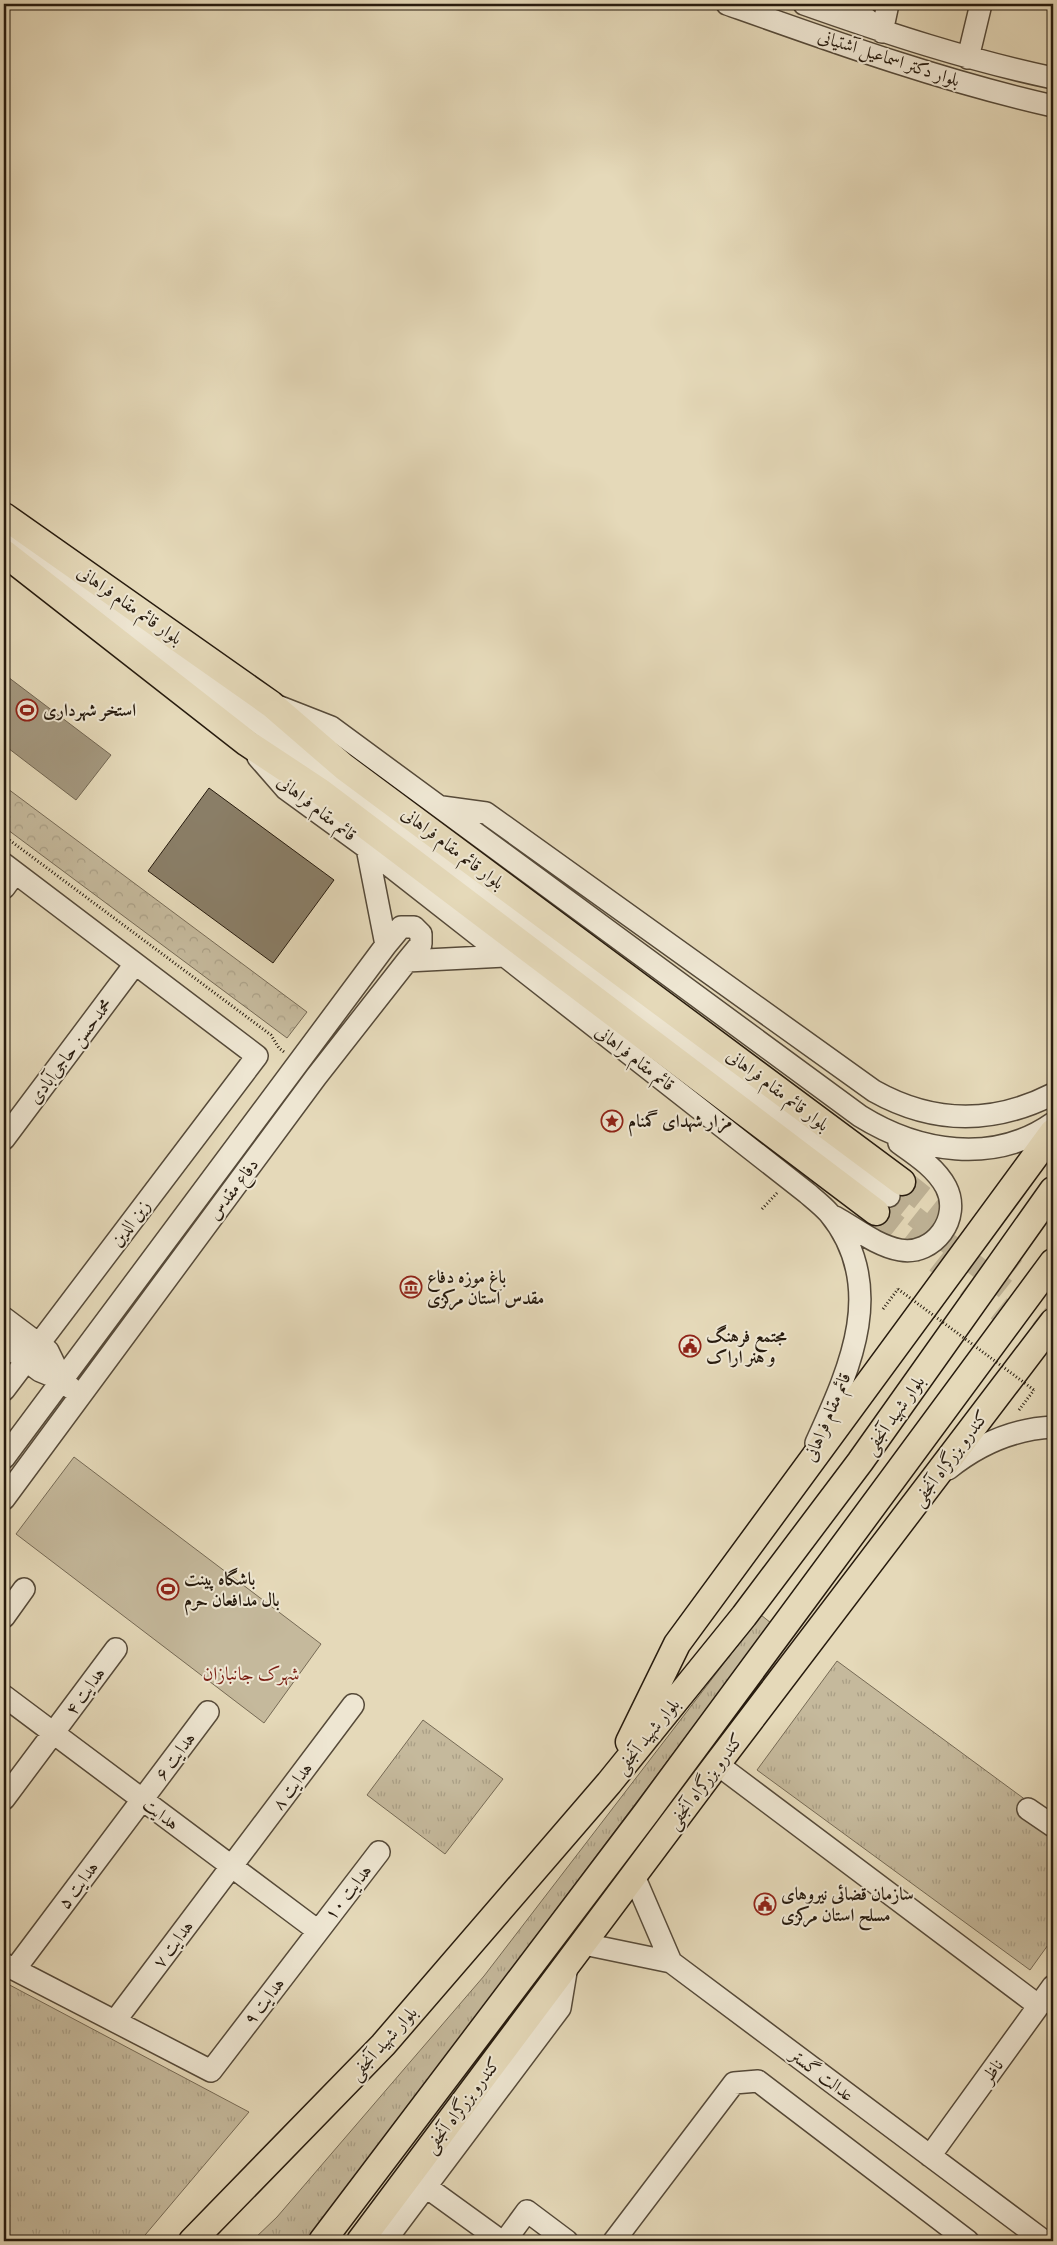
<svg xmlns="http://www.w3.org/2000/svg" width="1057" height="2245" viewBox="0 0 1057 2245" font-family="'IM FELL Double Pica',Amiri,serif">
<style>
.grass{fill:url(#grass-tufts);stroke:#766a55}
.forest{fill:url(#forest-crowns);stroke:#766a55}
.pitch{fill:#c5b99c;stroke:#766a55}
.water{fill:#a4987f;stroke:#726652}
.building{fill:#8a7e67;stroke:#271b0e}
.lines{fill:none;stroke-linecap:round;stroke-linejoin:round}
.minor-tunnel{stroke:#bfb397;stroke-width:21;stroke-dasharray:21 11;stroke-linecap:butt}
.major-tunnel{stroke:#bfb397;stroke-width:26;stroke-dasharray:26 13;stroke-linecap:butt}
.minor-casing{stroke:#564a39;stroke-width:24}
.major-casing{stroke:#271b0e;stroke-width:29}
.path{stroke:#271b0e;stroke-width:3;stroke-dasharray:1 2.5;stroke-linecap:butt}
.minor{stroke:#eee6d2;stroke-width:21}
.major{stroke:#e5d9b9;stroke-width:26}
.path-bridge{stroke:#271b0e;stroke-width:3;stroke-dasharray:1 2.5;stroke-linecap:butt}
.labels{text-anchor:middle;stroke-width:4;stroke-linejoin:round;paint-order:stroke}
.street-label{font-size:18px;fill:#271b0e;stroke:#eee6d2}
.poi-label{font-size:18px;font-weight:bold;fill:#271b0e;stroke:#eee6d2;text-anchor:start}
.neighbourhood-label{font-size:19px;fill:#7a1f14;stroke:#eee6d2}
</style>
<defs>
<pattern id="grass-tufts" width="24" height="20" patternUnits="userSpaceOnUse" patternTransform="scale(1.25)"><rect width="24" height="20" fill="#c5b99c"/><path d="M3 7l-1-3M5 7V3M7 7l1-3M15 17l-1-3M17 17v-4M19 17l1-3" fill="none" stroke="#a99e85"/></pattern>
<pattern id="forest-crowns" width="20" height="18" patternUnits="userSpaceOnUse" patternTransform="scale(1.25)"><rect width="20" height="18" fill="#c5b99c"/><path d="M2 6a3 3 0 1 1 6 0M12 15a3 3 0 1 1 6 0" fill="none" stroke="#a99e85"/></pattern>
</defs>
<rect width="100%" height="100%" fill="#e5d9b9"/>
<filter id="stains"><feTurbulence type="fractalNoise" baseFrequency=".004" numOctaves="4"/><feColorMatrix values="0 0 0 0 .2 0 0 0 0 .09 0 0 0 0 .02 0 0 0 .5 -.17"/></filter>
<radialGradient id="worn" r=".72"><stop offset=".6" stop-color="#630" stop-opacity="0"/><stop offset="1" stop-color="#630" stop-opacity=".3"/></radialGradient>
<path class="grass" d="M761 1615 771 1623 307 2241H252L277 2217 484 1976Z
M837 1661 1053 1820V1938L1030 1970 757 1770Z
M423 1720 503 1779 445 1854 367 1795Z
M4 1982 249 2112 140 2241H4Z"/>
<path class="forest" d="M4 786 307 1012 287 1038 4 827Z"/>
<path class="pitch" d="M74 1457 321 1644 264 1723 16 1534Z"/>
<path class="water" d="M4 674 111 755 76 800 4 745Z"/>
<path class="building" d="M209 788 334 880 273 963 148 871Z"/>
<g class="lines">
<path class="minor-tunnel" d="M889 1196 1053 1327"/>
<path class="major-tunnel" d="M902 1182 1053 1302
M876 1212 1053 1351"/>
<g class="minor-casing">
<path id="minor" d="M727 4C834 42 942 81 1053 106
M804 4C886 33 968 60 1053 78
M849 4 882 32 888 4
M968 58 981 4
M5 542 48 567 388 819 889 1196
M280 707 331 727 860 1116C918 1152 993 1165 1053 1123
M258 757 286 789 367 848 807 1193C814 1199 823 1206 829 1213 889 1286 849 1370 816 1443
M442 807 486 813 874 1091C933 1124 992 1125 1053 1094
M4 864 257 1056 4 1390
M4 888 15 873
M386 945 401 927H414L421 934V944L407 961
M4 1139 135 964
M835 1217C855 1228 877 1246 900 1250 934 1256 962 1218 946 1187 936 1168 916 1155 899 1143
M4 1318 48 1351 62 1380
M4 1344 40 1371 62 1380 72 1389
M4 1458 386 945 367 848
M948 1469C979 1444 1013 1429 1053 1427
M4 1499 316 1077 407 961 505 956
M4 1617 24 1589
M4 1696 318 1931
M717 1764 1039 2006
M4 1799 116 1649
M1028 1809 1053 1826
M634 1876 671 1962
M584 1944 671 1962 1044 2241
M4 1964 211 2071 379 1852
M15 1969 208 1712
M115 2021 353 1705
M930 2156 1053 1986
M425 2186 501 2241
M385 2241 560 2008 567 1966
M505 2241 527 2211 567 2241
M614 2241 734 2083 758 2081 968 2241"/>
</g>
<g class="major-casing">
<path id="major" d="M4 516 271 704 344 767 902 1182
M4 553 247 743 321 792 876 1212
M629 1742 677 1644 1053 1132
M192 2241 383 2045 609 1783 744 1616 860 1462 1053 1190
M322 2241 647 1812 1053 1262
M360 2241 717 1764 1053 1322"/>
</g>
<path class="path" d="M4 836 271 1035 279 1048 284 1052
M762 1209 777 1193
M883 1309 898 1289
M1019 1410 1034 1390"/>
<use href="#minor" class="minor"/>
<use href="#major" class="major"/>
<path class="path-bridge" d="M898 1289 1034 1390"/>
</g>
<defs>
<g id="stadium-ring" transform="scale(1.125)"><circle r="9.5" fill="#eee6d2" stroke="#8f2418" stroke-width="1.5"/><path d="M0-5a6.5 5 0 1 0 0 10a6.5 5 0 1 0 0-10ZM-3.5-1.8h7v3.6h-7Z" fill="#8f2418"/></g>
<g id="sight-ring" transform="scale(1.125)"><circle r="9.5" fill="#eee6d2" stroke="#8f2418" stroke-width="1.5"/><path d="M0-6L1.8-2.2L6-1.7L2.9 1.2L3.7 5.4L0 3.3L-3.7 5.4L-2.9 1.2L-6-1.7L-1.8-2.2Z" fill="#8f2418"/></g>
<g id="museum-ring" transform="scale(1.125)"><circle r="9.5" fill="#eee6d2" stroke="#8f2418" stroke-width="1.5"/><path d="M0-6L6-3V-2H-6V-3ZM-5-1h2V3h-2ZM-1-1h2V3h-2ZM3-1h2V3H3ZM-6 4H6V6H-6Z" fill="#8f2418"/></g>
<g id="civic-ring" transform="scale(1.125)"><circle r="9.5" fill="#eee6d2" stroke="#8f2418" stroke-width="1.5"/><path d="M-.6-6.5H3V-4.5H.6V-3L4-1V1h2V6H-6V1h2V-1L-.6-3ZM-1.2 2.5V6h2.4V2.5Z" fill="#8f2418"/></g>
</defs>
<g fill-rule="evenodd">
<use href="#stadium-ring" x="27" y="710"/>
<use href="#sight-ring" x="612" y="1121"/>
<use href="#museum-ring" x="411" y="1287"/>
<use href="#civic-ring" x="690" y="1346"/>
<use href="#stadium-ring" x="168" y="1589"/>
<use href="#civic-ring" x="765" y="1904"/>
</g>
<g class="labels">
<g class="street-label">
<text transform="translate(889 58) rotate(18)" y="6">بلوار دکتر اسماعیل آشتیانی</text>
<text transform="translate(130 605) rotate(35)" y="6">بلوار قائم مقام فراهانی</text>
<text transform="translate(317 808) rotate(38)" y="6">قائم مقام فراهانی</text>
<text transform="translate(453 848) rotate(37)" y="6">بلوار قائم مقام فراهانی</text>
<text transform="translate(70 1051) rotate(-53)" y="6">محمدحسن حاجی‌آبادی</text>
<text transform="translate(635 1058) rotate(38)" y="6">قائم مقام فراهانی</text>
<text transform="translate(778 1090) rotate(37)" y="6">بلوار قائم مقام فراهانی</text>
<text transform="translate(233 1189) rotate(-53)" y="6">دفاع مقدس</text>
<text transform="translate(130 1223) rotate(-53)" y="6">زین الدین</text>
<text transform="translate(894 1415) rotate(-55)" y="6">بلوار شهید آنجفی</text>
<text transform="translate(827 1417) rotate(-67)" y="6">قائم مقام فراهانی</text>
<text transform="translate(950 1458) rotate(-53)" y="6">کندرو بزرگراه آنجفی</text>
<text transform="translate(85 1691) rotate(-54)" y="6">هدایت ۴</text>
<text transform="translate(647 1736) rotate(-51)" y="6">بلوار شهید آنجفی</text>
<text transform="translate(175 1756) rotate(-53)" y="6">هدایت ۶</text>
<text transform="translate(705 1781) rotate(-53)" y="6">کندرو بزرگراه آنجفی</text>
<text transform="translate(292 1786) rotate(-53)" y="6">هدایت ۸</text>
<text transform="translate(161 1814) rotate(37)" y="6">هدایت</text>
<text transform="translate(78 1885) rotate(-53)" y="6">هدایت ۵</text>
<text transform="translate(348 1892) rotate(-52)" y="6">هدایت ۱۰</text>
<text transform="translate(173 1944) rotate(-53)" y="6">هدایت ۷</text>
<text transform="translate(264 2001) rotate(-52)" y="6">هدایت ۹</text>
<text transform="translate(383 2043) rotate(-48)" y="6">بلوار شهید آنجفی</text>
<text transform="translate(992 2071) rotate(-54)" y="6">ناظر</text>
<text transform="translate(822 2075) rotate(37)" y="6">عدالت گستر</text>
<text transform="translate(462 2105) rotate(-53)" y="6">کندرو بزرگراه آنجفی</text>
</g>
<g class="poi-label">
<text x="43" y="716">استخر شهرداری</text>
<text x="628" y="1127">مزار شهدای گمنام</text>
<text x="427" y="1283">باغ موزه دفاع<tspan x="427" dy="21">مقدس استان مرکزی</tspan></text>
<text x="706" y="1342">مجتمع فرهنگ<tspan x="706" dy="21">و هنر اراک</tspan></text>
<text x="184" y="1585">باشگاه پینت<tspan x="184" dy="21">بال مدافعان حرم</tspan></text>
<text x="781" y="1900">سازمان قضائی نیروهای<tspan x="781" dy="21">مسلح استان مرکزی</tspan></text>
</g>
<g class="neighbourhood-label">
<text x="251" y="1680">شهرک جانبازان</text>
</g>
</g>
<rect width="1057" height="2245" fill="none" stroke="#e5d9b9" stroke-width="20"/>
<rect x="5" y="5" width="1047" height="2235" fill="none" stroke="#271b0e" stroke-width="2.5"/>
<rect x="10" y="10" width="1037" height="2225" fill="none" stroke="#271b0e"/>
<rect width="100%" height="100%" filter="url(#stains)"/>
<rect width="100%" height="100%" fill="url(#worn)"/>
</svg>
